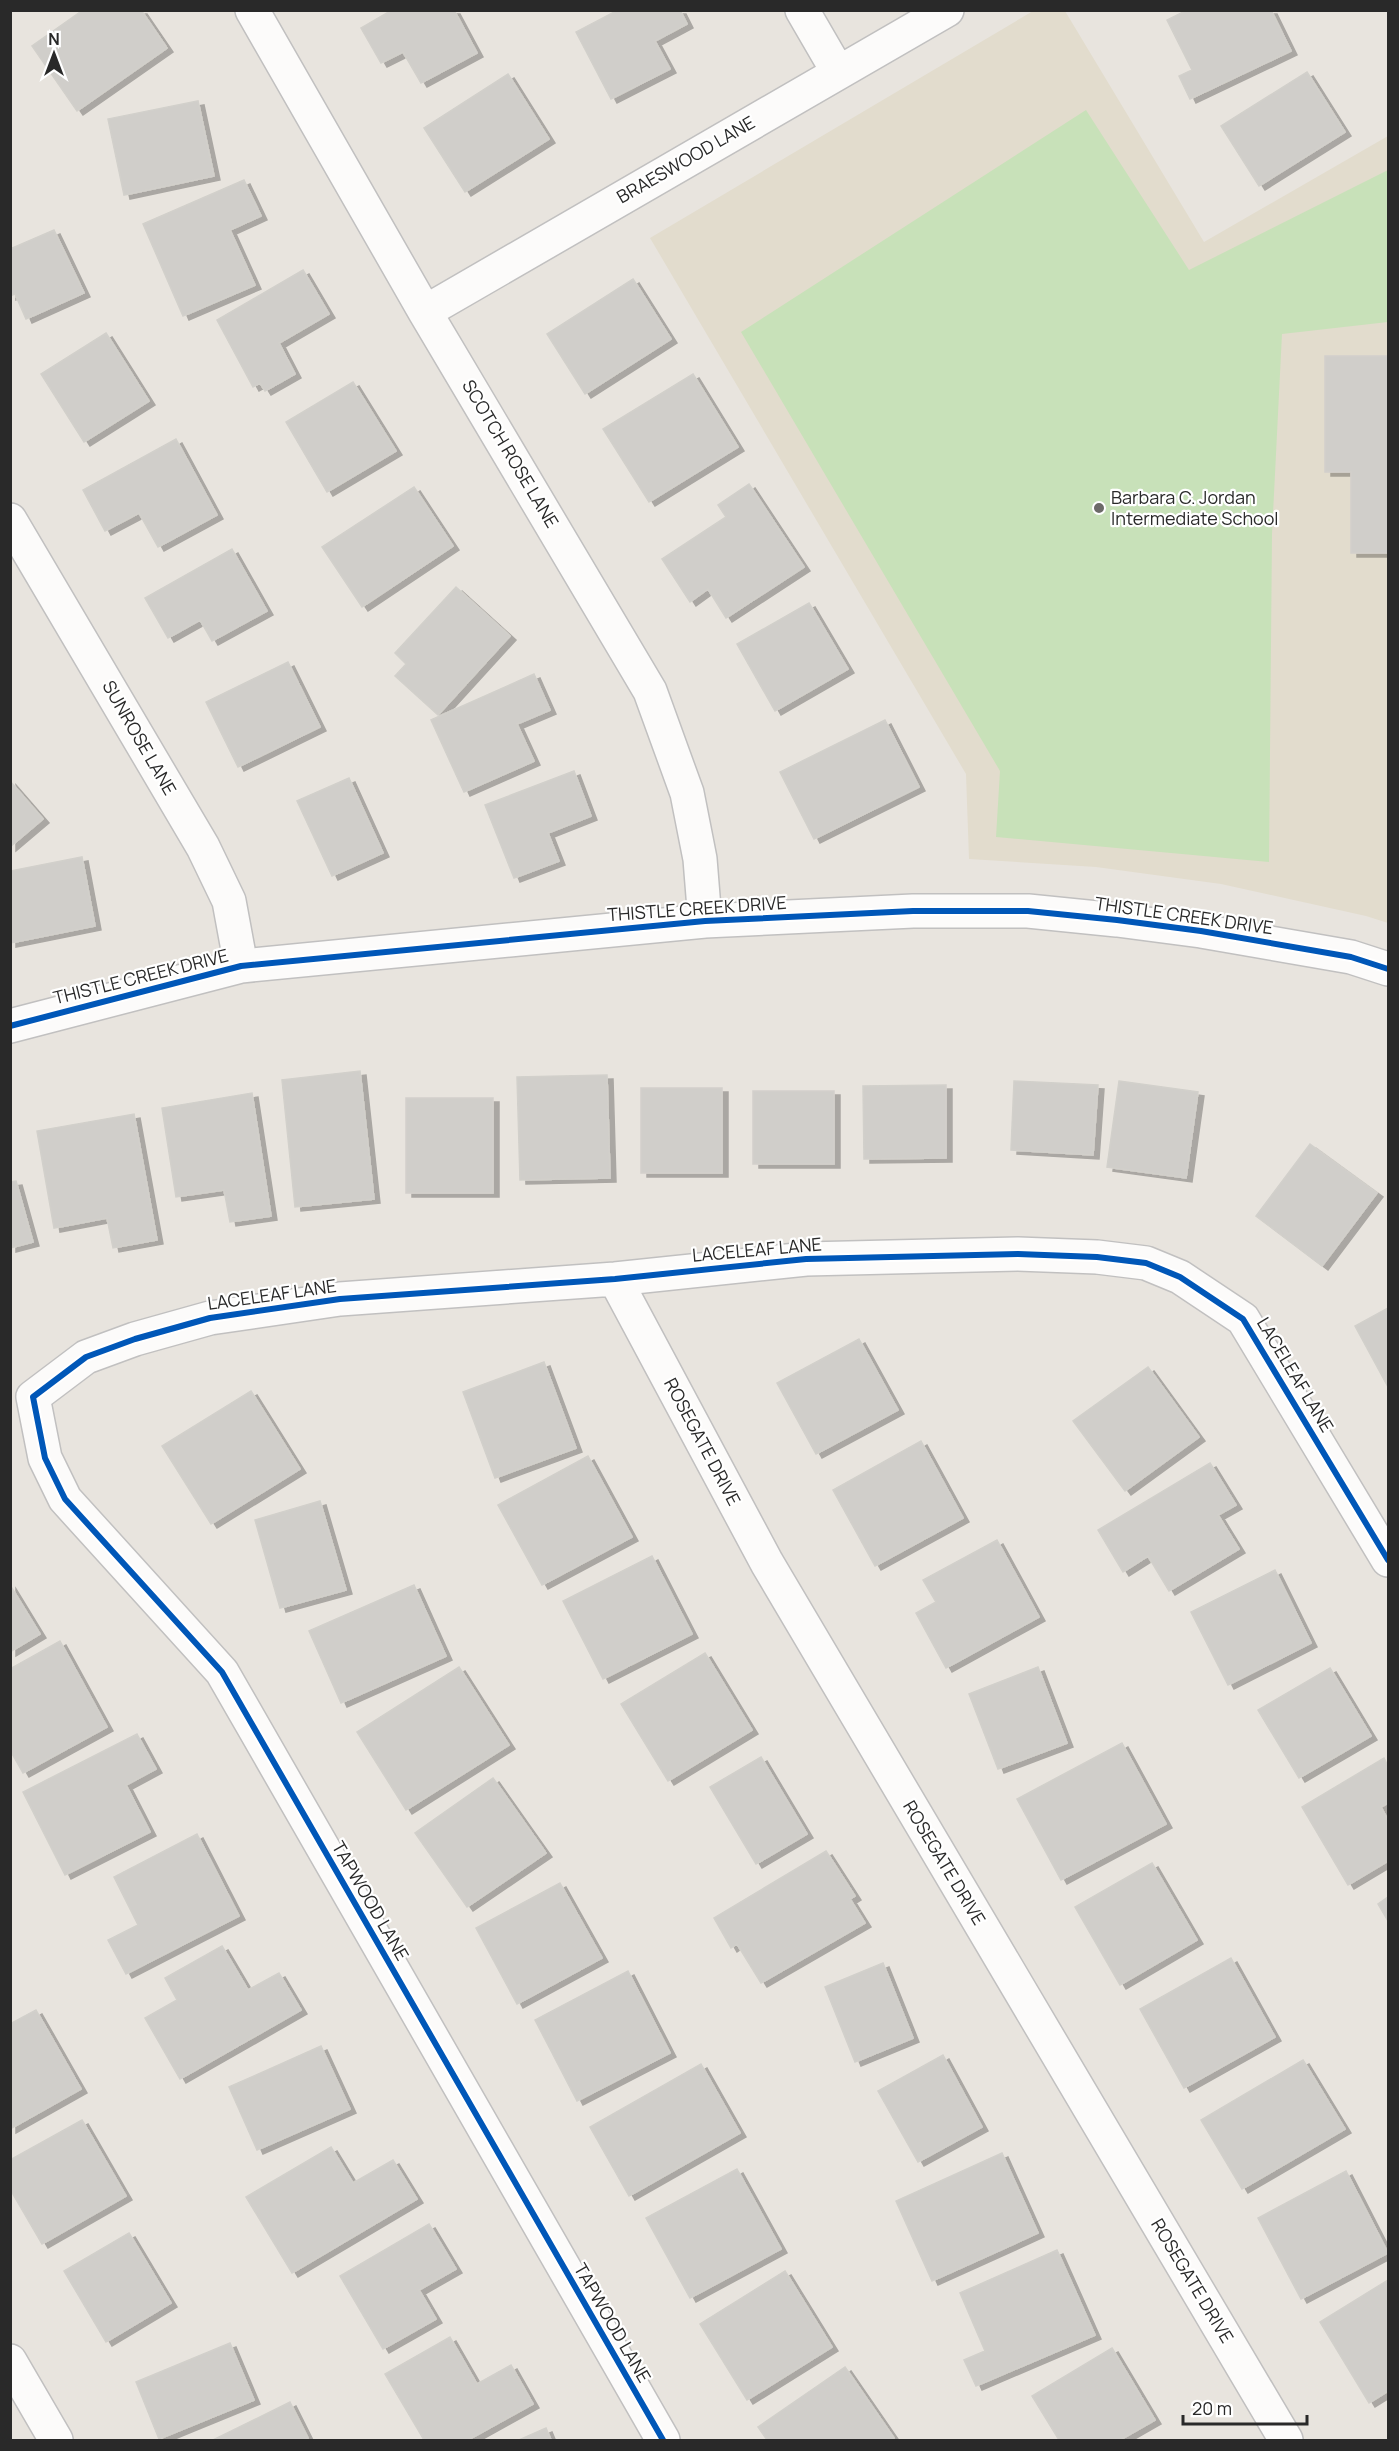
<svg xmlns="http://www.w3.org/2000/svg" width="1399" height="2451" viewBox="0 0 1399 2451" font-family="Manrope,sans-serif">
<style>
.education{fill:#e2dccd}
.green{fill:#c8e1b9}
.building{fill:#d0ceca;stroke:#d2d0cb;stroke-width:1.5;filter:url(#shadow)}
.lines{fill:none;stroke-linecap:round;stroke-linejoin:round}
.minor-casing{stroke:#c1c0c0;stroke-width:36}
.minor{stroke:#fcfbfa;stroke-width:33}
.cycleway-casing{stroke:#fff;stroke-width:10}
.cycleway{stroke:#0057b8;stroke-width:6}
.poi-dot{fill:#6c6a68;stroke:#fff;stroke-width:2}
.labels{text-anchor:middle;stroke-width:4.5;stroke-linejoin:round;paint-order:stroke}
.street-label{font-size:18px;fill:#292929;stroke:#fff}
.poi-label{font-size:18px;fill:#292929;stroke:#fff;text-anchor:start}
</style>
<defs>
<filter id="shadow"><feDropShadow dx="6" dy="4" stdDeviation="0" flood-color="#0004"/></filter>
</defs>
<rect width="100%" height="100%" fill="#e8e4de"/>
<path class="education" d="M1033 11H1065L1204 242 1388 136V923L1366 916 1221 884 1096 867 969 859 966 774 650 238Z"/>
<path class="green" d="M1086 110 1189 270 1388 170V322L1282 334 1272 534 1269 862 996 837 1000 771 741 332Z"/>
<path class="building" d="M83 10H141L167 48 77 111 32 46Z
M392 10H454L477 53 421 83 403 52 381 63 361 28Z
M618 10H680L687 24 655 41 670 69 611 99 576 32Z
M1187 10H1271L1291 51 1190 99 1179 76 1192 70 1167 20Z
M1307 72 1345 132 1259 186 1221 126Z
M508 74 549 139 465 192 424 128Z
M198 101 214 176 124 195 108 119Z
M244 180 261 216 230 230 255 285 183 316 143 224Z
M54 230 84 293 26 319 15 294 10 296V249Z
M303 270 329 314 279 343 295 374 265 391 260 383 253 387 217 320Z
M633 279 671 339 585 394 547 334Z
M106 333 149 401 84 442 41 374Z
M1325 356H1388V553H1351V472H1325Z
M693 374 738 447 649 502 603 429Z
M353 382 396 451 327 492 286 422Z
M176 439 217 515 158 547 139 513 105 531 83 490Z
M749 484 804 567 726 618 708 589 690 602 662 559 726 517 718 505Z
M414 487 453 546 362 607 322 547Z
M232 549 267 611 212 641 200 620 168 638 145 598Z
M456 587 510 636 438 715 395 676 406 664 395 653Z
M809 603 848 669 775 711 737 644Z
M288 662 320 727 238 767 206 702Z
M534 674 550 710 517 724 534 761 464 792 431 720Z
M885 720 919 787 814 839 780 772Z
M574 771 591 816 548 833 559 861 514 878 485 805Z
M349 778 383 853 332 876 297 801Z
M10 781 43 819 10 847Z
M82 857 95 926 10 943V871Z
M360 1071 374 1199 295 1207 282 1080Z
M607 1075 610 1178 520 1180 517 1077Z
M1014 1081 1098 1085 1093 1155 1011 1150Z
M1119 1081 1198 1092 1186 1178 1107 1167Z
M946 1085V1158L864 1159 863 1086Z
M641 1088H722V1173H641Z
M753 1091H834V1164H753Z
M252 1093 271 1216 230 1222 224 1190 176 1197 162 1108Z
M406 1098H493V1193H406Z
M134 1114 157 1240 113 1248 107 1218 54 1228 37 1131Z
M1310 1144 1377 1193 1322 1266 1256 1216Z
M16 1181 33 1242 10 1248V1182Z
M1388 1308V1387L1355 1326Z
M859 1339 898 1410 816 1454 777 1383Z
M544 1362 576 1448 495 1478 463 1392Z
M1148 1367 1199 1437 1125 1491 1073 1421Z
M251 1391 300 1469 211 1524 162 1446Z
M921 1441 963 1518 875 1566 833 1490Z
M588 1456 632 1537 542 1585 498 1505Z
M1210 1463 1236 1505 1218 1515 1239 1549 1169 1591 1148 1556 1123 1572 1098 1530Z
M320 1501 346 1590 280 1608 255 1520Z
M997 1540 1039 1617 946 1668 916 1613 936 1602 923 1580Z
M652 1556 692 1634 603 1679 563 1601Z
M1275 1570 1311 1643 1228 1685 1191 1612Z
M10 1585 40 1634 10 1652Z
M414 1585 446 1656 341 1703 309 1631Z
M60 1641 107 1727 23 1773 10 1750V1669Z
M705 1653 752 1730 668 1781 621 1704Z
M459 1667 509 1745 406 1810 357 1732Z
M1038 1667 1067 1743 998 1769 969 1694Z
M1330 1668 1371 1736 1299 1778 1258 1710Z
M137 1734 156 1769 126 1785 150 1832 65 1875 23 1792Z
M1122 1743 1166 1824 1061 1880 1017 1799Z
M761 1757 807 1834 756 1864 710 1787Z
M1384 1758 1388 1766V1803L1381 1807 1388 1820V1861L1348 1885 1302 1807Z
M493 1778 546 1853 467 1907 415 1833Z
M197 1834 239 1916 126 1974 108 1940 138 1925 114 1877Z
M826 1851 855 1896 850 1899 865 1923 761 1983 737 1944 731 1948 714 1918Z
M1152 1863 1197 1940 1120 1985 1075 1907Z
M560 1883 602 1958 517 2004 476 1928Z
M1388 1897V1921L1378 1904Z
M222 1946 248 1990 279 1973 301 2010 180 2079 145 2018 177 2000 165 1978Z
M1231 1958 1275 2037 1184 2088 1140 2009Z
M883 1963 913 2038 855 2062 825 1987Z
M628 1971 670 2053 577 2101 535 2020Z
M36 2010 81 2089 10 2129V2024Z
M321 2046 350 2109 257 2150 229 2087Z
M943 2055 982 2127 918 2162 878 2091Z
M1303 2060 1345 2129 1242 2189 1201 2120Z
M701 2064 740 2133 629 2196 590 2127Z
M82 2120 126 2196 42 2244 10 2189V2160Z
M331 2147 353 2183 393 2160 417 2199 292 2273 246 2197Z
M1002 2153 1038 2233 932 2281 896 2201Z
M737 2169 781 2249 690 2298 646 2218Z
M1346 2171 1388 2253 1301 2299 1258 2218Z
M429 2224 456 2269 419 2290 436 2319 383 2349 340 2276Z
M129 2233 171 2303 106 2342 64 2271Z
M1057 2250 1095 2335 976 2386 964 2360 985 2351 960 2293Z
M785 2271 832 2347 747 2400 700 2324Z
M1388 2280V2391L1369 2403 1320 2322Z
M450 2337 477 2384 511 2365 533 2404 468 2440H424L385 2374Z
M230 2343 254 2400 159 2439 136 2382Z
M1112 2348 1155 2420 1120 2440H1059L1032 2396Z
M845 2367 894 2438 891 2440H767L758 2427Z
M290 2402 308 2438 303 2440H213Z
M546 2428 551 2440H519Z"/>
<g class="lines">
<g class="minor-casing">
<path id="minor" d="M252 10 425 312 650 691 687 793 700 859 705 921
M802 10 838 72
M425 312 947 10
M10 520 203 847 229 901 241 966
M10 1026 241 966 705 921 913 911H1028L1117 920 1201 931 1351 957 1388 969
M615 1279 767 1563 1286 2440
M10 2361 56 2440
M663 2440 222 1672 65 1499 45 1458 33 1397 86 1357 135 1339 210 1318 340 1299 615 1279 806 1259 1018 1254 1097 1257 1146 1263 1180 1277 1243 1319 1388 1560"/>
</g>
<use href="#minor" class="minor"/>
<g class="cycleway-casing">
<path id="cycleway" d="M10 1026 241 966 705 921 913 911H1028L1117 920 1201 931 1351 957 1388 969
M663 2440 222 1672 65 1499 45 1458 33 1397 86 1357 135 1339 210 1318 340 1299 615 1279 806 1259 1018 1254 1097 1257 1146 1263 1180 1277 1243 1319 1388 1560"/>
</g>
<use href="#cycleway" class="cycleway"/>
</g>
<circle class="poi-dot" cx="1099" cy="508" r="6"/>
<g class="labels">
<g class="street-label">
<text transform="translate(686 160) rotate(-30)" y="6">BRAESWOOD LANE</text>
<text transform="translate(510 454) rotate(59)" y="6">SCOTCH ROSE LANE</text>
<text transform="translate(139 738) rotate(60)" y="6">SUNROSE LANE</text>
<text transform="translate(697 909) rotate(-4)" y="6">THISTLE CREEK DRIVE</text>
<text transform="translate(1184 916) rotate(8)" y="6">THISTLE CREEK DRIVE</text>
<text transform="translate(141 977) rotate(-14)" y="6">THISTLE CREEK DRIVE</text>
<text transform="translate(757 1250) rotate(-5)" y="6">LACELEAF LANE</text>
<text transform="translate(272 1295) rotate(-8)" y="6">LACELEAF LANE</text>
<text transform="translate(1295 1375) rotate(59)" y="6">LACELEAF LANE</text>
<text transform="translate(702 1442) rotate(62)" y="6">ROSEGATE DRIVE</text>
<text transform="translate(944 1863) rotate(59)" y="6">ROSEGATE DRIVE</text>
<text transform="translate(370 1901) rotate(60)" y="6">TAPWOOD LANE</text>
<text transform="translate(1192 2281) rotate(59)" y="6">ROSEGATE DRIVE</text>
<text transform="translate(612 2323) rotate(60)" y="6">TAPWOOD LANE</text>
</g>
<g class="poi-label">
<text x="1111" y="504">Barbara C. Jordan<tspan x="1111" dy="21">Intermediate School</tspan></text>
</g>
</g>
<rect width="1399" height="2451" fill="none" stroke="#292929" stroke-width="24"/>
<g transform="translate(54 54)" stroke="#ffffff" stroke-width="4.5" paint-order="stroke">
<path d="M0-4.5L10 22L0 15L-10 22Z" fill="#292929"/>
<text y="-9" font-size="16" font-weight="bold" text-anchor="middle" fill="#292929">N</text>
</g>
<path d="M1183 2415v9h124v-9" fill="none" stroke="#292929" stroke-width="3"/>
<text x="1192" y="2415" font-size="18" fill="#292929" stroke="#ffffff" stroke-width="4.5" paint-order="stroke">20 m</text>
</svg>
